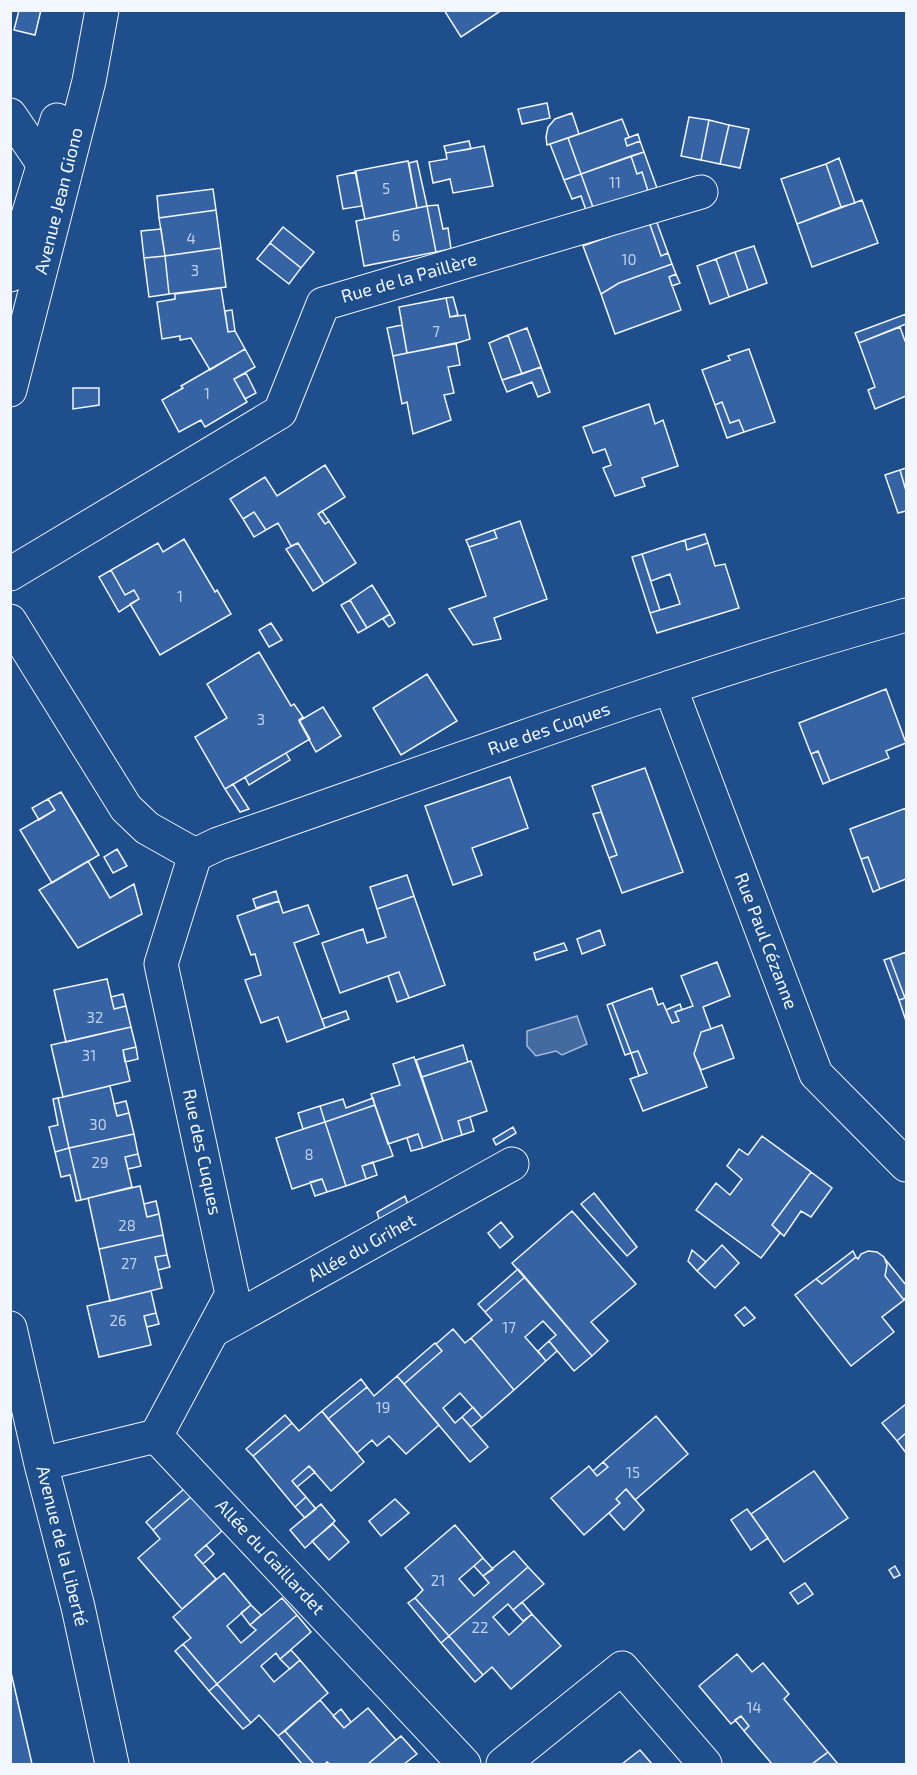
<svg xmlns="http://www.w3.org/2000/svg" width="917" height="1775" viewBox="0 0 917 1775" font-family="'Exo 2',sans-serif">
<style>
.water{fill:#446ba0;stroke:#a8bbd7;stroke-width:1.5}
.building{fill:#3563a3;stroke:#f2f6ff;stroke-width:1.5}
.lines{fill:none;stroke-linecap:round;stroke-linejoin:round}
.minor-casing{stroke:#f2f6ff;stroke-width:35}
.tertiary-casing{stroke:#f2f6ff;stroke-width:35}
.minor{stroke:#1f4e8c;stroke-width:33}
.tertiary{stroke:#1f4e8c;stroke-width:33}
.labels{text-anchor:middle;stroke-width:4.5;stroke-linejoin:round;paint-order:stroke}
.number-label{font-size:15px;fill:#c3d1e8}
.street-label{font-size:18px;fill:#f2f6ff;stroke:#1f4e8c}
</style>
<rect width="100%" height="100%" fill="#1f4e8c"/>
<path class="water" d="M577 1016 587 1044 562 1055 556 1051 536 1056 527 1046V1031Z"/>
<path class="building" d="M19 10H41L35 35 14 30Z
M444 10H502L461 37Z
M547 103 550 118 522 124 518 109Z
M572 113 579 134 547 145 546 137 548 127 555 119Z
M689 117 709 120 701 160 681 156Z
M622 119 629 137 625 139 627 146 640 141 644 152 581 174 568 138Z
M709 120 729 125 720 164 701 160Z
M729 125 749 129 740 168 720 164Z
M638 134 640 141 627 146 625 139Z
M568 138 581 174 564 180 550 144Z
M469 141 471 149 446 153 444 146Z
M484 146 493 186 453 193 450 179 433 183 429 162 447 159 446 153Z
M644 152 657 188 648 191 642 172 637 174 631 156Z
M631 156 637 174 642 172 648 191 594 210 581 174Z
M839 158 855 203 841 207 826 164Z
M408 161 417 208 365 219 355 171Z
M417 161 427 206 417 208 409 163Z
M826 164 841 207 797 224 781 179Z
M356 172 362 206 343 209 337 176Z
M581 174 594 210 587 213 581 196 572 199 564 180Z
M213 189 216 210 159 218 157 196Z
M862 200 878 243 812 267 797 224Z
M438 205 443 229 448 228 451 249 436 252 427 206Z
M427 206 436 252 364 266 356 221Z
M216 210 221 248 165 256 159 218Z
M656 220 668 253 661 256 649 222Z
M649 222 661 256 668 253 672 264 619 283 601 294 583 246Z
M283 227 314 252 301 268 270 243Z
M161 229 165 256 144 258 141 231Z
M270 243 301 268 289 284 257 259Z
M754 246 767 283 748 290 735 252Z
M221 248 226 287 169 294 165 256Z
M735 252 748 290 729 297 716 259Z
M165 256 169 294 149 297 144 258Z
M716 259 729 297 710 304 697 266Z
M672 264 676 274 669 277 681 310 615 334 601 294 619 283Z
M676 274 680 283 672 286 669 277Z
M221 288 228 332 235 331 245 349 210 370 191 338 180 340V336L162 339 157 302 175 299V294Z
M453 297 458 315 450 317 446 298Z
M446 298 450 317 465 315 470 339 454 344 407 353 399 307Z
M232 310 235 331 228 332 225 311Z
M906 314V324L859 343 855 333Z
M402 325 407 353 393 356 387 328Z
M900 327 905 341 906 340V396L875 409 868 390 875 387 859 343Z
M527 328 541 367 522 374 508 335Z
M508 335 522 374 502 380 489 343Z
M456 343 460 365 448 367 454 393 444 395 451 420 413 434 407 402 402 404 393 356Z
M245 349 255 367 234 379 247 402 205 427 201 420 179 432 162 400 183 388 181 386Z
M749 349 775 422 744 432 739 420 730 423 722 402 715 405 702 370 730 360 728 356Z
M541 367 550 392 538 397 532 382 507 392 502 380Z
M246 373 256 393 245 399 234 379Z
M73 388H99V405L73 409Z
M722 402 730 423 739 420 744 432 727 438 715 405Z
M649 404 655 424 663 420 678 466 642 478 645 486 615 496 603 468 611 465 605 449 593 453 583 427Z
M325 465 345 497 318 514 325 524 329 521 356 563 324 584 298 543 291 546 278 523 266 530 254 512 243 519 230 499 265 477 277 496Z
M906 468V491L900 470Z
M900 470 906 491V511L898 513 885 475Z
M322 511 329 521 325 524 318 514Z
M254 512 266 530 254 537 243 519Z
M520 521 547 599 494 618 501 639 473 645 449 609 486 596 469 547 497 538 494 530Z
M494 530 497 538 469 547 466 540Z
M705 534 708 543 687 550 685 540Z
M184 539 215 592 217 590 231 614 160 655 130 604 139 599 134 590 125 595 111 570 158 543 163 552Z
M685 540 687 550 708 543 715 566 725 564 739 608 657 633 650 613 680 604 670 574 651 581 642 554Z
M298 543 324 584 313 591 286 549Z
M642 554 660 610 650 613 632 557Z
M111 570 125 595 134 590 139 599 119 612 99 577Z
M372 585 390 614 367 628 350 600Z
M350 600 367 628 358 633 341 605Z
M390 614 395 623 389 627 383 619Z
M271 623 282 640 269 647 259 630Z
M259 652 291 706 294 704 303 717 299 720 310 739 225 789 195 737 227 718 207 684Z
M427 674 457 721 401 755 373 708Z
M886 689 906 743 886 751 889 758 830 781 818 751 811 754 799 723Z
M323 707 341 736 316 752 299 721Z
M818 751 830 781 823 784 811 754Z
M286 753 290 760 249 785 245 777Z
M645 768 683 872 622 893 609 858 617 855 592 786Z
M510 777 528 828 472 848 482 875 453 885 425 806Z
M233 784 249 809 240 812 225 789Z
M61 792 99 855 52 883 20 830 55 810 48 799Z
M48 799 55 810 39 820 32 808Z
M906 808V879L880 889 868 857 861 859 850 829Z
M601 812 617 855 609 858 593 814Z
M117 849 127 866 113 873 104 857Z
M868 857 880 889 873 892 861 859Z
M88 861 110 898 134 884 142 914 78 948 39 890Z
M407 875 414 896 377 909 370 887Z
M276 891 279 901 256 908 253 899Z
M414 896 445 985 409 998 399 972 340 993 322 943 363 929 367 943 386 937 377 909Z
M279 901 283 913 308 905 319 934 294 943 325 1028 287 1042 278 1017 261 1023 245 980 261 975 255 954 251 955 237 916Z
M600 930 605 945 582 954 577 939Z
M564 943 567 950 536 960 534 953Z
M906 952V1021L899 1000 905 998 890 958Z
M890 958 905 998 899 1000 884 960Z
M717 962 730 996 703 1007 711 1029 701 1032 694 1054 707 1087 643 1111 630 1079 647 1073 638 1051 631 1053 612 1003 652 988 658 1005 663 1003 672 1023 679 1021 675 1012 693 1006 681 976Z
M399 972 409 998 397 1002 388 976Z
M107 979 114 1009 126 1006 131 1027 66 1042 54 990Z
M123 994 126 1006 114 1009 111 997Z
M612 1003 631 1053 625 1055 607 1005Z
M680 1004 682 1010 675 1012 679 1021 672 1023 666 1010Z
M346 1011 349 1019 325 1028 322 1019Z
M722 1025 734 1058 701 1070 694 1054 701 1032Z
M131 1027 136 1047 123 1050 130 1081 63 1097 51 1045Z
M463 1045 468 1062 422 1077 416 1060Z
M136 1047 138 1059 125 1062 123 1050Z
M638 1051 647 1073 639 1076 631 1053Z
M414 1057 443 1141 423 1148 418 1134 388 1144 371 1094 400 1085 393 1064Z
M471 1061 487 1111 458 1121 462 1135 443 1141 422 1077Z
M110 1086 117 1116 129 1113 134 1134 69 1148 58 1098Z
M58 1098 69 1148 55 1152 49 1127 58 1125 53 1099Z
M373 1098 375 1105 325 1122 320 1106 343 1099 346 1108Z
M126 1101 129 1113 117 1116 114 1104Z
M375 1105 393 1156 362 1166 366 1179 346 1186 325 1122Z
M320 1106 325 1122 303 1129 298 1113Z
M470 1117 474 1131 462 1135 458 1121Z
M325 1122 346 1186 327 1192 322 1179 292 1189 276 1138Z
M513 1127 516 1133 496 1145 493 1139Z
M134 1134 138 1154 125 1157 132 1187 81 1200 69 1148Z
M418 1134 423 1148 411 1151 407 1138Z
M762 1136 811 1172 772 1225 780 1233 761 1258 696 1210 716 1183 730 1195 742 1179 727 1166 739 1149 748 1155Z
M69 1148 81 1200 76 1201 70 1175 61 1177 55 1152Z
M138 1154 141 1166 128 1169 125 1157Z
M373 1162 377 1175 366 1179 362 1166Z
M811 1172 832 1188 811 1217 801 1211 784 1236 772 1225Z
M322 1179 327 1192 315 1196 310 1182Z
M140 1186 147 1217 159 1214 163 1235 99 1249 88 1198Z
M594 1193 637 1247 627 1256 581 1204Z
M405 1196 411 1213 382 1228 377 1212Z
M156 1201 159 1214 147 1217 144 1204Z
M572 1211 636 1284 591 1322 608 1341 592 1356 512 1263Z
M501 1222 513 1237 500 1248 488 1233Z
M163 1235 167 1255 155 1257 162 1288 110 1301 99 1249Z
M722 1245 739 1263 715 1288 697 1271Z
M692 1250 706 1262 697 1271 688 1261Z
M853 1251 856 1257 822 1284 816 1279Z
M868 1251 877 1252 884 1257 887 1265 885 1276 904 1300 882 1317 894 1332 851 1366 795 1295 816 1279 822 1284 856 1257 858 1259 861 1254Z
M167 1255 170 1267 158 1270 155 1257Z
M885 1259 906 1285V1297L904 1300 885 1276 887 1265Z
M518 1269 525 1277 485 1312 478 1304Z
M525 1277 592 1356 574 1371 549 1341 556 1335 543 1321 525 1337 546 1361 514 1390 471 1338 492 1320 485 1312Z
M151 1291 156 1313 144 1316 151 1345 99 1357 87 1306Z
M745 1307 755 1318 744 1326 735 1315Z
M156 1313 159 1324 147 1327 144 1316Z
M453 1329 465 1343 471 1338 514 1390 482 1418 460 1393 443 1408 455 1423 462 1417 488 1447 470 1462 404 1384 442 1351 436 1344Z
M549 1341 557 1351 546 1361 538 1351Z
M435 1343 442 1351 404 1384 397 1376Z
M397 1376 439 1425 406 1454 389 1436 377 1446 372 1440 357 1453 328 1419 367 1387 374 1396Z
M361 1379 367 1387 328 1419 322 1411Z
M906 1404V1433L897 1441 882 1423Z
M473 1407 482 1418 471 1427 462 1417Z
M322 1411 364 1462 331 1491 309 1466 292 1481 306 1497 295 1507 253 1456 292 1423 299 1431Z
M285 1415 292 1423 253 1456 246 1449Z
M656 1416 688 1454 635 1500 626 1489 616 1499 620 1503 584 1535 551 1498 589 1466 597 1476 608 1467 603 1462Z
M906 1433V1453L897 1441Z
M603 1462 608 1467 597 1476 593 1471Z
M309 1466 315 1472 297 1487 292 1481Z
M814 1471 848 1518 784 1562 751 1514Z
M185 1488 192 1496 153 1530 146 1522Z
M626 1489 644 1510 624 1530 609 1513 620 1503 616 1499Z
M192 1496 222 1531 195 1555 216 1579 182 1609 138 1558 160 1539 153 1530Z
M306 1497 316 1509 305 1518 295 1507Z
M395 1499 409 1513 381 1536 369 1521Z
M321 1504 335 1521 305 1548 290 1530Z
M747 1509 768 1538 751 1550 731 1520Z
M333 1524 349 1542 329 1560 312 1541Z
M455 1525 483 1558 459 1579 474 1596 489 1583 483 1576 514 1551 528 1567 449 1636 415 1598 423 1590 405 1568Z
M206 1545 214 1554 203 1564 195 1555Z
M483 1558 493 1569 483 1576 474 1566Z
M895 1566 900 1575 894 1578 889 1570Z
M528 1567 544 1584 513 1610 508 1604 493 1617 509 1635 532 1614 561 1646 511 1689 492 1667 483 1675 449 1636Z
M224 1573 251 1605 227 1626 241 1643 256 1630 250 1625 282 1598 297 1615 217 1684 183 1644 191 1638 173 1617Z
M805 1583 813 1594 798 1604 790 1593Z
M415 1598 449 1636 441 1643 408 1603Z
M522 1602 532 1614 523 1621 513 1610Z
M251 1605 261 1615 250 1625 241 1613Z
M297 1615 311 1632 280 1659 276 1653 261 1666 274 1682 300 1660 328 1693 278 1736 259 1715 251 1723 217 1684Z
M449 1636 483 1675 475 1682 441 1643Z
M183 1644 217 1684 209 1691 175 1651Z
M291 1650 300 1660 290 1669 280 1659Z
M737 1654 752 1672 763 1663 789 1694 784 1699 828 1752 812 1764H772L744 1731 749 1726 741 1716 731 1724 699 1686Z
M10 1668 32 1764H10Z
M217 1684 251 1723 243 1729 209 1691Z
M320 1700 344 1728 368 1708 396 1740 368 1764H330L327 1762 325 1764H314L285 1731Z
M341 1709 351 1722 344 1728 333 1716Z
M741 1716 749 1726 744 1731 735 1720Z
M285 1731 314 1764H302L278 1736Z
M401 1736 417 1754 404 1764H368Z
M640 1750 652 1764H622Z
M828 1752 838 1764H812Z"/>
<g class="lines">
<g class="minor-casing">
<path id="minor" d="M10 115 44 165
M10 574 280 412 323 304 701 192
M10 621 126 808 147 828 195 855 161 964 232 1294 156 1436
M670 687 816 1074 906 1165
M195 855 218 844C446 765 673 680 906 615
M10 1328 41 1464 78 1607 112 1764
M212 1331 512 1164
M41 1464 156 1436 464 1764
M503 1764 622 1668 705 1764"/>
</g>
<g class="tertiary-casing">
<path id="tertiary" d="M10 275 57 120
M10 390 89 81 102 10"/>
</g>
<use href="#minor" class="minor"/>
<use href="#tertiary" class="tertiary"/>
</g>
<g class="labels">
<g class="number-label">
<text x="615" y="188">11</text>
<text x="386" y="194">5</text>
<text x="396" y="241">6</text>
<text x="191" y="244">4</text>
<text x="629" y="265">10</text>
<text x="195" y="276">3</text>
<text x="436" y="337">7</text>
<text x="207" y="399">1</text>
<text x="180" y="602">1</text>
<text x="261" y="725">3</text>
<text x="95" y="1023">32</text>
<text x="89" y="1061">31</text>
<text x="98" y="1130">30</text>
<text x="309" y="1160">8</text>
<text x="100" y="1168">29</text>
<text x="127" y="1231">28</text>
<text x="129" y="1269">27</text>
<text x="118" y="1326">26</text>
<text x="509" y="1333">17</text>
<text x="383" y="1413">19</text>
<text x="633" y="1478">15</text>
<text x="438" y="1586">21</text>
<text x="480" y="1633">22</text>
<text x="754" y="1713">14</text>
</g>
<g class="street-label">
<text transform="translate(59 201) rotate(-76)" y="6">Avenue Jean Giono</text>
<text transform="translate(409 278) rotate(-16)" y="6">Rue de la Paillère</text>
<text transform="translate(549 729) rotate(-19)" y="6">Rue des Cuques</text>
<text transform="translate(766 941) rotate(69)" y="6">Rue Paul Cézanne</text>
<text transform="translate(202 1152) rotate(78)" y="6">Rue des Cuques</text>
<text transform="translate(362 1248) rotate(-29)" y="6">Allée du Grihet</text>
<text transform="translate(62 1546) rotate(76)" y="6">Avenue de la Liberté</text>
<text transform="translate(270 1557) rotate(47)" y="6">Allée du Gaillardet</text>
</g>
</g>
<rect width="917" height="1775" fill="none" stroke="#f2f6ff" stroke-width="24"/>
</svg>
